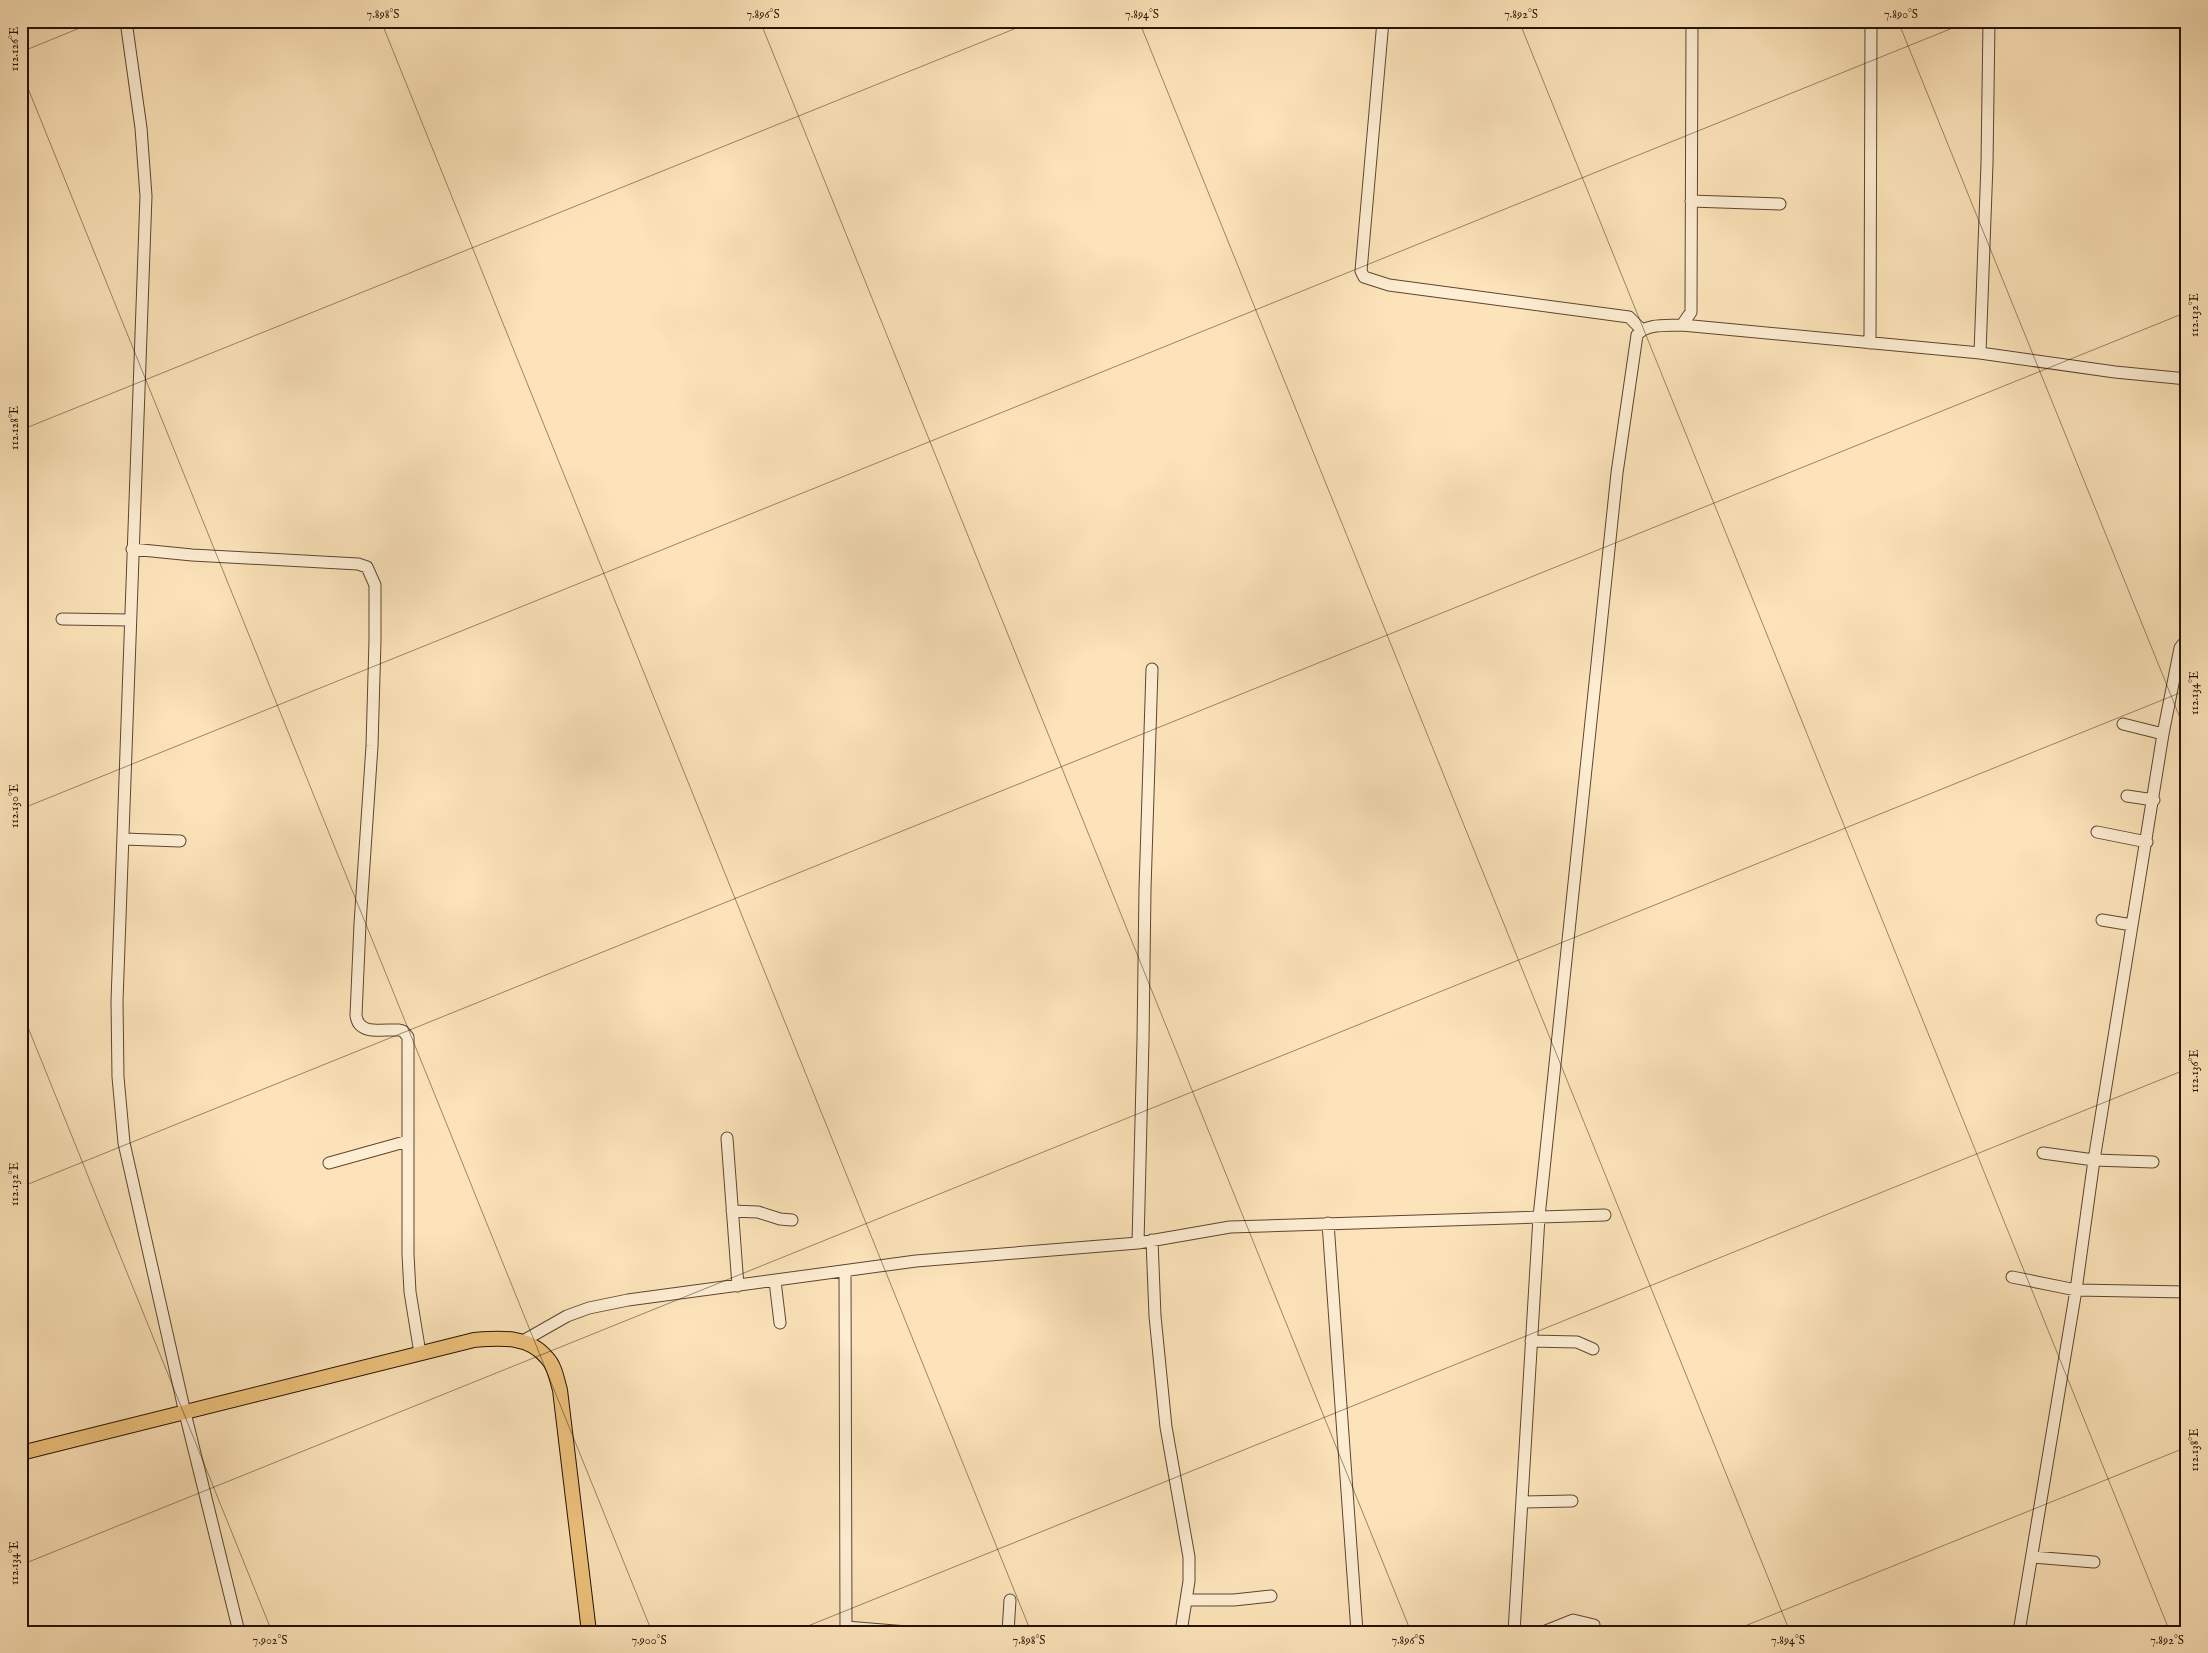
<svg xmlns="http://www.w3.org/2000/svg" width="2208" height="1653" viewBox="0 0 2208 1653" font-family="'IM FELL English',serif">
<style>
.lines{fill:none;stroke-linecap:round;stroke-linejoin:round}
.minor-casing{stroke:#5b4632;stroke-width:13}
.major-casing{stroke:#251205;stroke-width:16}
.minor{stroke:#fdedd2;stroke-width:11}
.major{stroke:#eec27c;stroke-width:14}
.ticks{fill:none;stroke:#251205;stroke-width:1;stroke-opacity:0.45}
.neatline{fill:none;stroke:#251205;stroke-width:2}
.ticks-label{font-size:12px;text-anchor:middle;fill:#251205}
</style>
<rect width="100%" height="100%" fill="#fce3b9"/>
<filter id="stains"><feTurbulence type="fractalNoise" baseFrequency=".004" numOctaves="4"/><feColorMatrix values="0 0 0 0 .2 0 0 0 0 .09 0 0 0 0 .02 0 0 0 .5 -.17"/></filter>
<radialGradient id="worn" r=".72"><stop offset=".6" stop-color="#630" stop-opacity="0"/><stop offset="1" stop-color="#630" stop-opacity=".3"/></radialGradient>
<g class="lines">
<g class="minor-casing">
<path id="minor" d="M126 21 141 128 146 196 117 1001 118 1077 124 1143 185 1413 239 1632
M1383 21 1361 271 1364 277 1389 285 1629 317 1642 330
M1691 201 1780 204
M1682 325 1980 353 2115 372 2187 379
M1870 343 1871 21
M1980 353 1987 164 1989 21
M132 549 192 555 358 564 367 567 375 585V640L372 746 360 924 356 1015C358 1036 383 1029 399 1030L403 1031 408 1037V1254L410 1292 420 1353
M62 619 129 620
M2123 724 2163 734
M2127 796 2154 800
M2097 832 2147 842
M124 839 180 841
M2102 920 2132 925
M727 1138 738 1286
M2043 1153 2094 1160 2153 1162
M329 1163 408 1141
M732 1211 758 1212 780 1219 792 1220
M1328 1223 1357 1632
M1152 1240 1155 1316 1166 1427 1189 1557V1581L1181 1632
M1138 1243 1143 1040 1145 889 1152 669
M845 1271 846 1632
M2012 1277 2076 1290 2187 1292
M775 1281 780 1323
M523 1341 567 1316 589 1308 628 1300 916 1261 1138 1243 1230 1227 1605 1215
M1531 1341 1577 1342 1593 1349
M1522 1502 1572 1501
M2032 1557 2094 1562
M1186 1600H1234L1271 1596
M846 1627 907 1632
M1008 1632 1010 1600
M1514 1632 1539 1217 1617 473 1637 335C1647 323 1667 326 1682 325L1691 312 1692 21
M1543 1632 1573 1620 1594 1625
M2019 1632 2076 1290 2094 1160 2163 734 2180 648 2187 639"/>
</g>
<g class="major-casing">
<path id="major" d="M21 1453 474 1340C500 1338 529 1335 547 1358 555 1366 557 1380 560 1390L589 1632"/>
</g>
<use href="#minor" class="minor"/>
<use href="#major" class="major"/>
</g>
<path class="ticks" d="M381 21 1031 1632M760 21 1411 1632M1139 21 1790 1632M1519 21 2170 1632M1898 21 2187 735M21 52 97 21M21 71 652 1632M21 430 1034 21M21 809 1970 21M21 1010 272 1632M21 1187 2187 312M21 1565 2187 690M793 1632 2187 1069M1730 1632 2187 1447"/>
<rect width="2208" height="1653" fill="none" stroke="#fce3b9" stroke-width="55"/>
<rect x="28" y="28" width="2152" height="1598" class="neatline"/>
<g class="ticks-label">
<text x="383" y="18">7.898°S</text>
<text x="763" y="18">7.896°S</text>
<text x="1142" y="18">7.894°S</text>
<text x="1521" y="18">7.892°S</text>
<text x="1901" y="18">7.890°S</text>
<text transform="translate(14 49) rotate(-90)" y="4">112.126°E</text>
<text transform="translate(2194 315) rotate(-90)" y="4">112.132°E</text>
<text transform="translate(14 428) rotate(-90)" y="4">112.128°E</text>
<text transform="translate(2194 693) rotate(-90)" y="4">112.134°E</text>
<text transform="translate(14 806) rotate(-90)" y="4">112.130°E</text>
<text transform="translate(2194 1071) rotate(-90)" y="4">112.136°E</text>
<text transform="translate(14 1184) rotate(-90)" y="4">112.132°E</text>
<text transform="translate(2194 1450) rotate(-90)" y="4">112.138°E</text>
<text transform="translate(14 1563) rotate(-90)" y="4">112.134°E</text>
<text x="270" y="1644">7.902°S</text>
<text x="649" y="1644">7.900°S</text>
<text x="1029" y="1644">7.898°S</text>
<text x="1408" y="1644">7.896°S</text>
<text x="1788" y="1644">7.894°S</text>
<text x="2167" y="1644">7.892°S</text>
</g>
<rect width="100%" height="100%" filter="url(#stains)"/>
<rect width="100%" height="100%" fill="url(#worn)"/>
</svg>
